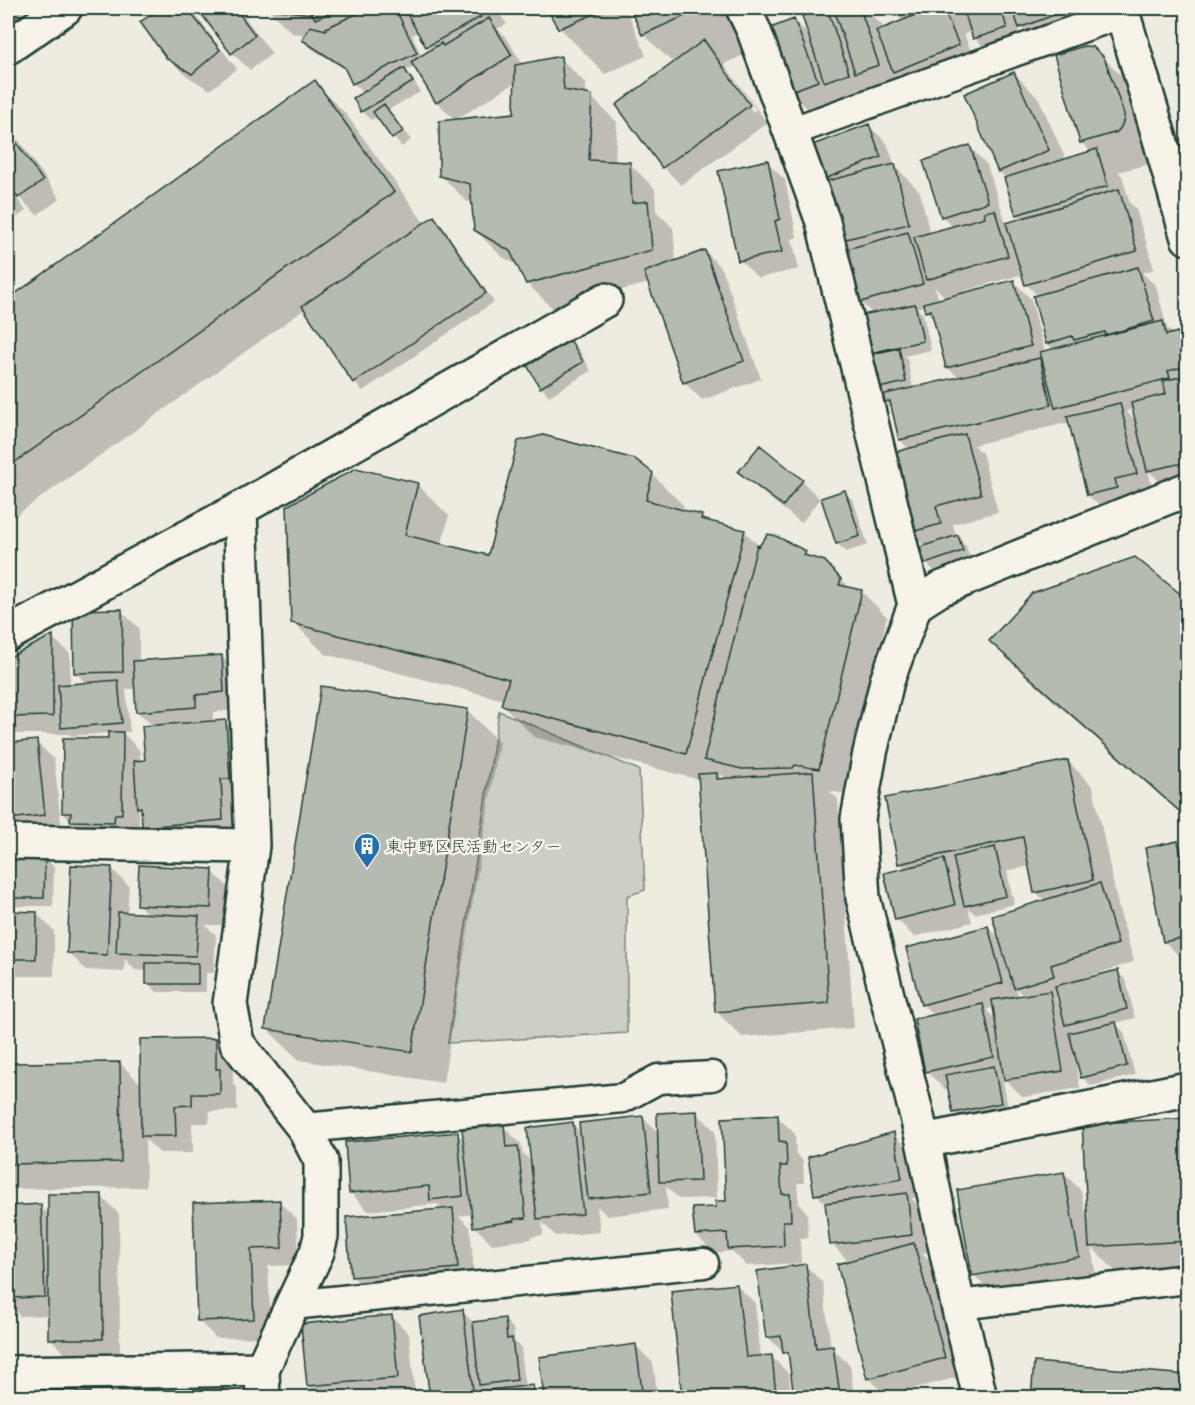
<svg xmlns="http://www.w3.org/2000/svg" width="1195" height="1405" viewBox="0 0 1195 1405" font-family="'Architects Daughter','Klee One',sans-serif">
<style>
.green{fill:#cccfc4;stroke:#76867c;stroke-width:1.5}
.shadow{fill:#0003;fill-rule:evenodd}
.building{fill:#b5bbb0;stroke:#1f3d34;stroke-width:1.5}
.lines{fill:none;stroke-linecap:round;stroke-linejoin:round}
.lane-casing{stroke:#1f3d34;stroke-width:33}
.street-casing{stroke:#1f3d34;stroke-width:38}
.primary-casing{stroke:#1f3d34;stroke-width:38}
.lane{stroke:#f7f3e8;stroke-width:28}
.street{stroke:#f7f3e8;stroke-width:33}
.primary{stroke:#f7f3e8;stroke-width:33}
.labels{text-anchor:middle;stroke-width:5;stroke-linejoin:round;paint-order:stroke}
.poi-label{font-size:16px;fill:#1f3d34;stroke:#f7f3e8;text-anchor:start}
</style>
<rect width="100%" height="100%" fill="#eeece1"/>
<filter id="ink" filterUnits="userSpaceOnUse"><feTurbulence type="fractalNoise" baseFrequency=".0167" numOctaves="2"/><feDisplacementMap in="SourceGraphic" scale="12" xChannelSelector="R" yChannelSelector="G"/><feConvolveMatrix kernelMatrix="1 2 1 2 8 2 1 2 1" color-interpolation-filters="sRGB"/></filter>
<g filter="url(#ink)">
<path class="green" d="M499 711 639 770 645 890 627 896V1033L448 1043Z"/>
<path class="shadow" d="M8 8H19L39 32 8 60Z
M163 8H187L195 15 237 69 210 90 187 76 168 58 143 22Z
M199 8H238L272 54 250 70 232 53Z
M267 8H495L507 24 497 29 506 37 523 65 560 58 585 83 587 96 591 97 617 122 615 163H629L655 189 656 211 673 228 676 262 705 251 722 269 761 379 702 400 684 382 649 283 552 308 527 283 519 266 501 256 475 230 473 203 466 201 441 175 515 114 516 82 455 120 437 102 415 67 405 71 413 79 420 92 388 110 411 140 402 147 394 138 378 116 371 120 362 111 355 99 369 90 368 88 362 91 353 83 348 71 312 49 303 40 307 35 292 33ZM419 32 427 46 432 51 422 57 412 35Z
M549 8H626L646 56 605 74 560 28Z
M632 8H741L759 48 724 64 767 123 681 185 663 167 674 64 643 34ZM719 65H723L756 110 753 112Z
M810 8H825L839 22 835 8H864L882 25 883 30 903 22 897 15 894 8H1091L1093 12 1029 36 1017 24 1024 46 992 56 975 38 972 31 964 34 976 63 912 89 899 76 904 90 882 98 869 85 874 99 850 107 838 94 843 106 816 117 790 92 794 20 810 36 816 13Z
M1099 53 1135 90 1153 159 1149 164 1118 172 1122 176 1130 203 1136 209 1154 269 1142 273 1156 286 1167 328 1174 335 1178 334 1188 344V483L1166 488 1148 470 1153 492 1106 512 1088 495 1071 422 973 445 982 453 998 512 953 524 956 537 966 546 971 560 935 572 926 563 925 547 910 532V450L900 440 894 411 884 402 865 357 873 314 855 296 821 180 869 126 887 143 895 166 920 192 930 234 954 228 942 216 970 147 987 165 1005 220H1004L1008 224 1023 220 1017 214 1006 178 999 171 1014 73 1039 99 1066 160 1091 152 1081 142ZM1023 274 1026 284 1038 296 1047 343 1054 350 1045 353 1031 299 1014 282 965 294 964 291ZM935 287 946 298 939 300ZM925 306 926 311 935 320 947 367 959 378 913 389 907 358 904 356 931 350 923 314 917 308ZM1134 409 1138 423 1126 411Z
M314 82 346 114 425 224 434 218 443 227 494 302 363 391 354 382 305 309 8 521V301Z
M8 130 20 142 60 199 37 215 16 194 15 195 26 211 8 223Z
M767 162 785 180 797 237 792 239 799 269 758 278 740 260Z
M570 341 579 350 591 371 549 396 541 387Z
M740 471 802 481 820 499 801 523 758 489Z
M652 474 684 506 682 511 701 516 707 522 745 532 760 547 805 552 811 559 825 562 852 590 862 592 887 617 844 794 829 791 838 799 854 1028 742 1037 716 1011 700 780 534 737 503 705 504 700 325 654 293 622 417 484 449 516 441 546 490 557ZM721 774 727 780H722L720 778Z
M845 492 853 500 868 545 846 552 837 543Z
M1188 602V820L1022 673 991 641Z
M121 611 139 628V662L221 656 239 674 241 710 213 712V723L225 722 243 739 240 838 161 844 144 826 142 811 139 808V831H81L63 813 110 740V733L72 736 69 734H8V660L52 637 70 654V686L87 684 75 672ZM126 689H136L137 711 154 727 146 761H140V751L122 732H130Z
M467 710 499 742 443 1083 299 1060 267 1029Z
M36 742 54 759 62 832 8 839V745Z
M1068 761 1093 787 1118 905 1134 962 1083 978V980L1117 972 1126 980 1135 1018 1115 1023 1124 1032 1135 1075 1091 1086 1082 1077 1077 1058H1075L1080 1088 1023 1097 1002 1076 1009 1112 963 1121 955 1113 949 1088 944 1089 927 1071 935 1016 922 1004 988 927 1002 941 1045 901 1036 892 1030 866 1007 871 1014 904 975 914 968 908 972 922 914 937 897 919 906 870 900 863ZM1016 988 1025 997 1019 998ZM1059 997 1061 1004 1055 998ZM994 1007 996 1020 986 1010Z
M1178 843 1188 853V958L1182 959 1164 941Z
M8 858H45L54 867 53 906H8Z
M111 868 129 886 127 914 149 915 138 905 212 871 230 889 228 925H205L216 935 214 973H206V992H157L148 983V971L135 970 125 959 124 972 86 970 68 952Z
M8 913H36L54 931V976H8Z
M215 1040 233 1057V1084L237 1088V1111H210L209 1123H192L193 1153H160L145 1139 146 1187 8 1189V1065L120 1063 142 1085Z
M697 1113 715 1131 717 1198 679 1199 666 1186 668 1209 607 1216 597 1206 600 1232 556 1236 542 1222 543 1235 531 1237V1239L492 1244 474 1226 473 1214 459 1216 470 1227 475 1285 370 1294 352 1276 443 1210 437 1204 368 1211 351 1193 457 1134 465 1141 503 1126 521 1144 522 1152 532 1163 573 1124 582 1134 643 1118 659 1134Z
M777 1116 795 1134 796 1154 803 1161 804 1183H797L799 1204 807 1213 808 1238 800 1239 801 1263 747 1266 732 1251 714 1253 696 1235 717 1209 727 1202Z
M1188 1120V1267L1116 1272 1091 1246 1096 1275 991 1293 974 1275 1064 1173 1081 1191 1088 1227H1090Z
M893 1134 911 1152 919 1197 911 1198 925 1212 929 1252 922 1253 931 1262 962 1376 886 1396 869 1378 849 1262 832 1244 827 1205 816 1194Z
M101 1196 119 1214 120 1356H68L50 1338V1315L20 1316 8 1304V1208L40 1206 49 1215Z
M279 1202 297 1219 299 1265 268 1266 271 1337 216 1338 198 1320Z
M805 1265 823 1283 831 1348 850 1365 854 1398H795L790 1358 767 1337Z
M737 1286 755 1303 761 1357 771 1356 789 1374 791 1398H684Z
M462 1311 474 1323 504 1320 513 1328 515 1342 521 1348 525 1388 532 1387 541 1396 542 1398H431Z
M392 1316 409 1334 415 1395 386 1398H320L308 1385Z
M635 1345 653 1363 658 1398H546Z
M222 1379 240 1398H113L151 1387 157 1394Z"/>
<path class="building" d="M161 8H187L220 50 192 74 167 59 140 22Z
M197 8H235L255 35 231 54Z
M265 8H308L311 14Z
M310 8H342L315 19Z
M369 8H395L417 53 352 84 344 67 302 40 310 26 326 30V28Z
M400 8H487L478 12 481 17 426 47 407 14 404 15Z
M547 8H600L602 11 558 29Z
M630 8H703L642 35Z
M827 8 849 73 824 82 802 16Z
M833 8H860L879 65 855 73Z
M892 8H919L895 16Z
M933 8H943L959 45 893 72 876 31Z
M963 8H1001L1007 28 973 39Z
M1012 8H1073L1019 28Z
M489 18 512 55 436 103 411 62 441 43 443 46Z
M794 19 818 81 789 92 765 30Z
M704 40 750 105 662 168 616 105Z
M1084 46 1093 47 1104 57 1124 114V119L1121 127 1117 132 1080 143 1054 55Z
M561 56 564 90 592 95 589 160 630 162 632 203 648 201 652 250 526 284 510 251 474 230 470 184 439 176V121L514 113 515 65Z
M404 68 413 82 361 112 353 98Z
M1014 72 1049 150 998 172 964 94Z
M315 80 394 192 8 467V299Z
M384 104 403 131 392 139 373 112Z
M869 124 881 157 819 181 807 147Z
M8 130 43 181 18 198 8 183Z
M970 145 988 202 941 217 923 161Z
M1097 149 1108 186 1016 215 1004 178Z
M768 160 780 219 775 221 782 252 738 261 718 171Z
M895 164 909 224 833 242 819 183Z
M1119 189 1137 251 1025 285 1006 223Z
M995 210 1008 256 926 280 914 237 985 217 984 212Z
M434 216 486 293 353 383 302 306Z
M908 232 923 284 861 302 859 296 853 297 840 251Z
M705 250 744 361 683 383 644 272Z
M1138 267 1154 321 1106 335 1105 332 1074 340 1072 336 1046 344 1033 296Z
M1014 280 1031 346 946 368 931 310 925 312 923 303Z
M915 304 923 341 866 354 857 316Z
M1163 321 1166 335 1178 332 1187 366 1168 371 1170 378 1055 408 1040 352Z
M570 339 583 362 540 388 527 365Z
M899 348 906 382 870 390 863 356Z
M1040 358 1051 405 899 440 890 401 883 402 881 395Z
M1184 376 1188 391V446L1180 447 1183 463 1147 471 1131 403 1166 394 1163 381Z
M1120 403 1137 474 1115 479 1117 488 1087 495 1067 416Z
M965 434 981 494 936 506 941 524 908 533 887 454Z
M543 435 635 459 653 473 646 500 702 515 701 519 745 530 686 754 501 705 509 679 291 623 287 506 356 468 418 483 405 535 488 555 518 441Z
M760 445 803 480 783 506 738 472Z
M845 490 860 536 836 544 821 498Z
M768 534 776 536 806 551 804 555 825 561 841 579 839 585 862 590 819 769 795 765 793 768 742 769 704 760 757 545 759 546Z
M958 535 963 551 925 564 920 547Z
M1135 557 1188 600V819L989 641 1032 593Z
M122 609 123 672 74 673 73 610Z
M53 635V716L8 717V658Z
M222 655 224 692 196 695V707L136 712 133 661Z
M118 680 122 723 61 728 58 685Z
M321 686 468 709 412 1052 265 1029Z
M226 720 230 779H221L223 820 142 827 141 807 137 808 134 761 145 760 142 726Z
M108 732H123L122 814H115L114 822 70 821 71 813H62L63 738H108Z
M37 740 45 815 8 819V743Z
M1068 760 1093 880 1034 893 1023 837 898 864 885 798Z
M813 772 829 1003 715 1012 698 774 717 773V779Z
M1178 841 1188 889V937L1163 942 1145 848Z
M995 847 1006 896 964 906 953 857Z
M8 856H45L44 898H8Z
M944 859 955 905 895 920 884 873Z
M71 865 112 867 107 955 67 953Z
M139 865 213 869 211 908 137 905Z
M1100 883 1118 944 1051 965 1054 976 1014 988 992 916Z
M8 911 37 912 36 959H8Z
M118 912 199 916 196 956 116 953Z
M988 926 1003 983 921 1005 906 948Z
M146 963H198V984H146Z
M1118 970 1127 1009 1065 1025 1055 986Z
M1050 991 1063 1071 1004 1080 992 1000Z
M983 1004 994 1057 925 1072 914 1019Z
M1116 1022 1127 1066 1081 1078 1069 1033Z
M216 1038V1069H220V1094H192V1105L175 1106 176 1136H141L140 1039Z
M120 1062 121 1162 8 1164V1063Z
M994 1066 1001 1103 953 1113 945 1075Z
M697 1111 700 1181 659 1182 657 1113Z
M778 1115 779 1141 786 1142 787 1166H780L782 1194H790L791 1221H783L784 1246 728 1249 727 1233 695 1235 692 1208 716 1207 715 1201H726L722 1118Z
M643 1116 651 1192 588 1199 579 1123Z
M1188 1118V1241L1089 1247 1082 1124Z
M573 1122 583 1214 537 1219 527 1128Z
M504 1124 506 1147 518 1146 526 1218 514 1219V1221L473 1227 462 1129Z
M458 1132 463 1196 430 1200 429 1186 349 1193 345 1142Z
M894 1132 902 1179 814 1195 808 1157Z
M1064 1172 1079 1257 972 1276 957 1190Z
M907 1193 912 1235 830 1245 825 1203Z
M48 1194H102L103 1339H48Z
M280 1200 282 1248 251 1249 254 1319 197 1321 193 1203Z
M41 1204 45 1297 8 1298V1206Z
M453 1208 458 1268 351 1277 346 1217Z
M914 1243 945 1358 867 1379 837 1264Z
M806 1264 816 1348 833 1346 840 1395 821 1398H794L788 1352 783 1353 781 1336 766 1338 757 1271Z
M737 1284 746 1357 772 1355 776 1396 758 1398H682L671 1291Z
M463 1309 474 1398H430L419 1316Z
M392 1315 398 1378 307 1386 301 1324Z
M505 1318 507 1339 512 1338 517 1380 479 1385 473 1322Z
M636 1344 642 1391 614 1395 615 1398H544L539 1357Z
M1034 1362 1188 1375V1398H1031Z
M223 1377V1398H156V1379Z
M533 1385 535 1398H482L481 1391Z
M152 1386V1398H111V1387Z
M91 1392V1398H59V1393Z"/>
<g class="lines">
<g class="lane-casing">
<path id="lane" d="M790 132 1123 13
M304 1128 623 1098 658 1079 712 1076
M292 1305 704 1263
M958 1305 1188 1279"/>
</g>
<g class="street-casing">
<path id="street" d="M743 8 754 31 823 222 915 605
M1121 8 1159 136 1188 238
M240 509 252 846 230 1004 237 1043 304 1128 321 1161V1236L317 1252 262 1369 263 1398
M8 634 240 509 605 300
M8 842 252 846
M923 1141 1188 1089
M8 1373 262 1369
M978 1398V1389L958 1305 923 1141 863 898 858 819 870 753 887 681 915 605 940 589 1188 489"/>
</g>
<g class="primary-casing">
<path id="primary" d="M8 47 65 8"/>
</g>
<use href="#lane" class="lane"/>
<use href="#street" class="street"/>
<use href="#primary" class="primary"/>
</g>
</g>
<defs>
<g id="building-pin" transform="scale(1.35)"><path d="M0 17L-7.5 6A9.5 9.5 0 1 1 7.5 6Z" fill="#1f6fb2" stroke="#f7f3e8"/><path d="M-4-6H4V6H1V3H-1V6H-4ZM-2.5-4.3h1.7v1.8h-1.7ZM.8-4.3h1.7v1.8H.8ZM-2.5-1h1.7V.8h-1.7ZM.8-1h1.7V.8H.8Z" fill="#fff"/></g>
</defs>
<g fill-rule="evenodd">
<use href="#building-pin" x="367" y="846"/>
</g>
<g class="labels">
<g class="poi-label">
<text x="386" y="852">東中野区民活動センター</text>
</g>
</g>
<rect width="1195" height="1405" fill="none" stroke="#f7f3e8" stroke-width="30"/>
<rect x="15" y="15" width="1165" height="1375" fill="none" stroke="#1f3d34" stroke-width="2" filter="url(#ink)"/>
</svg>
